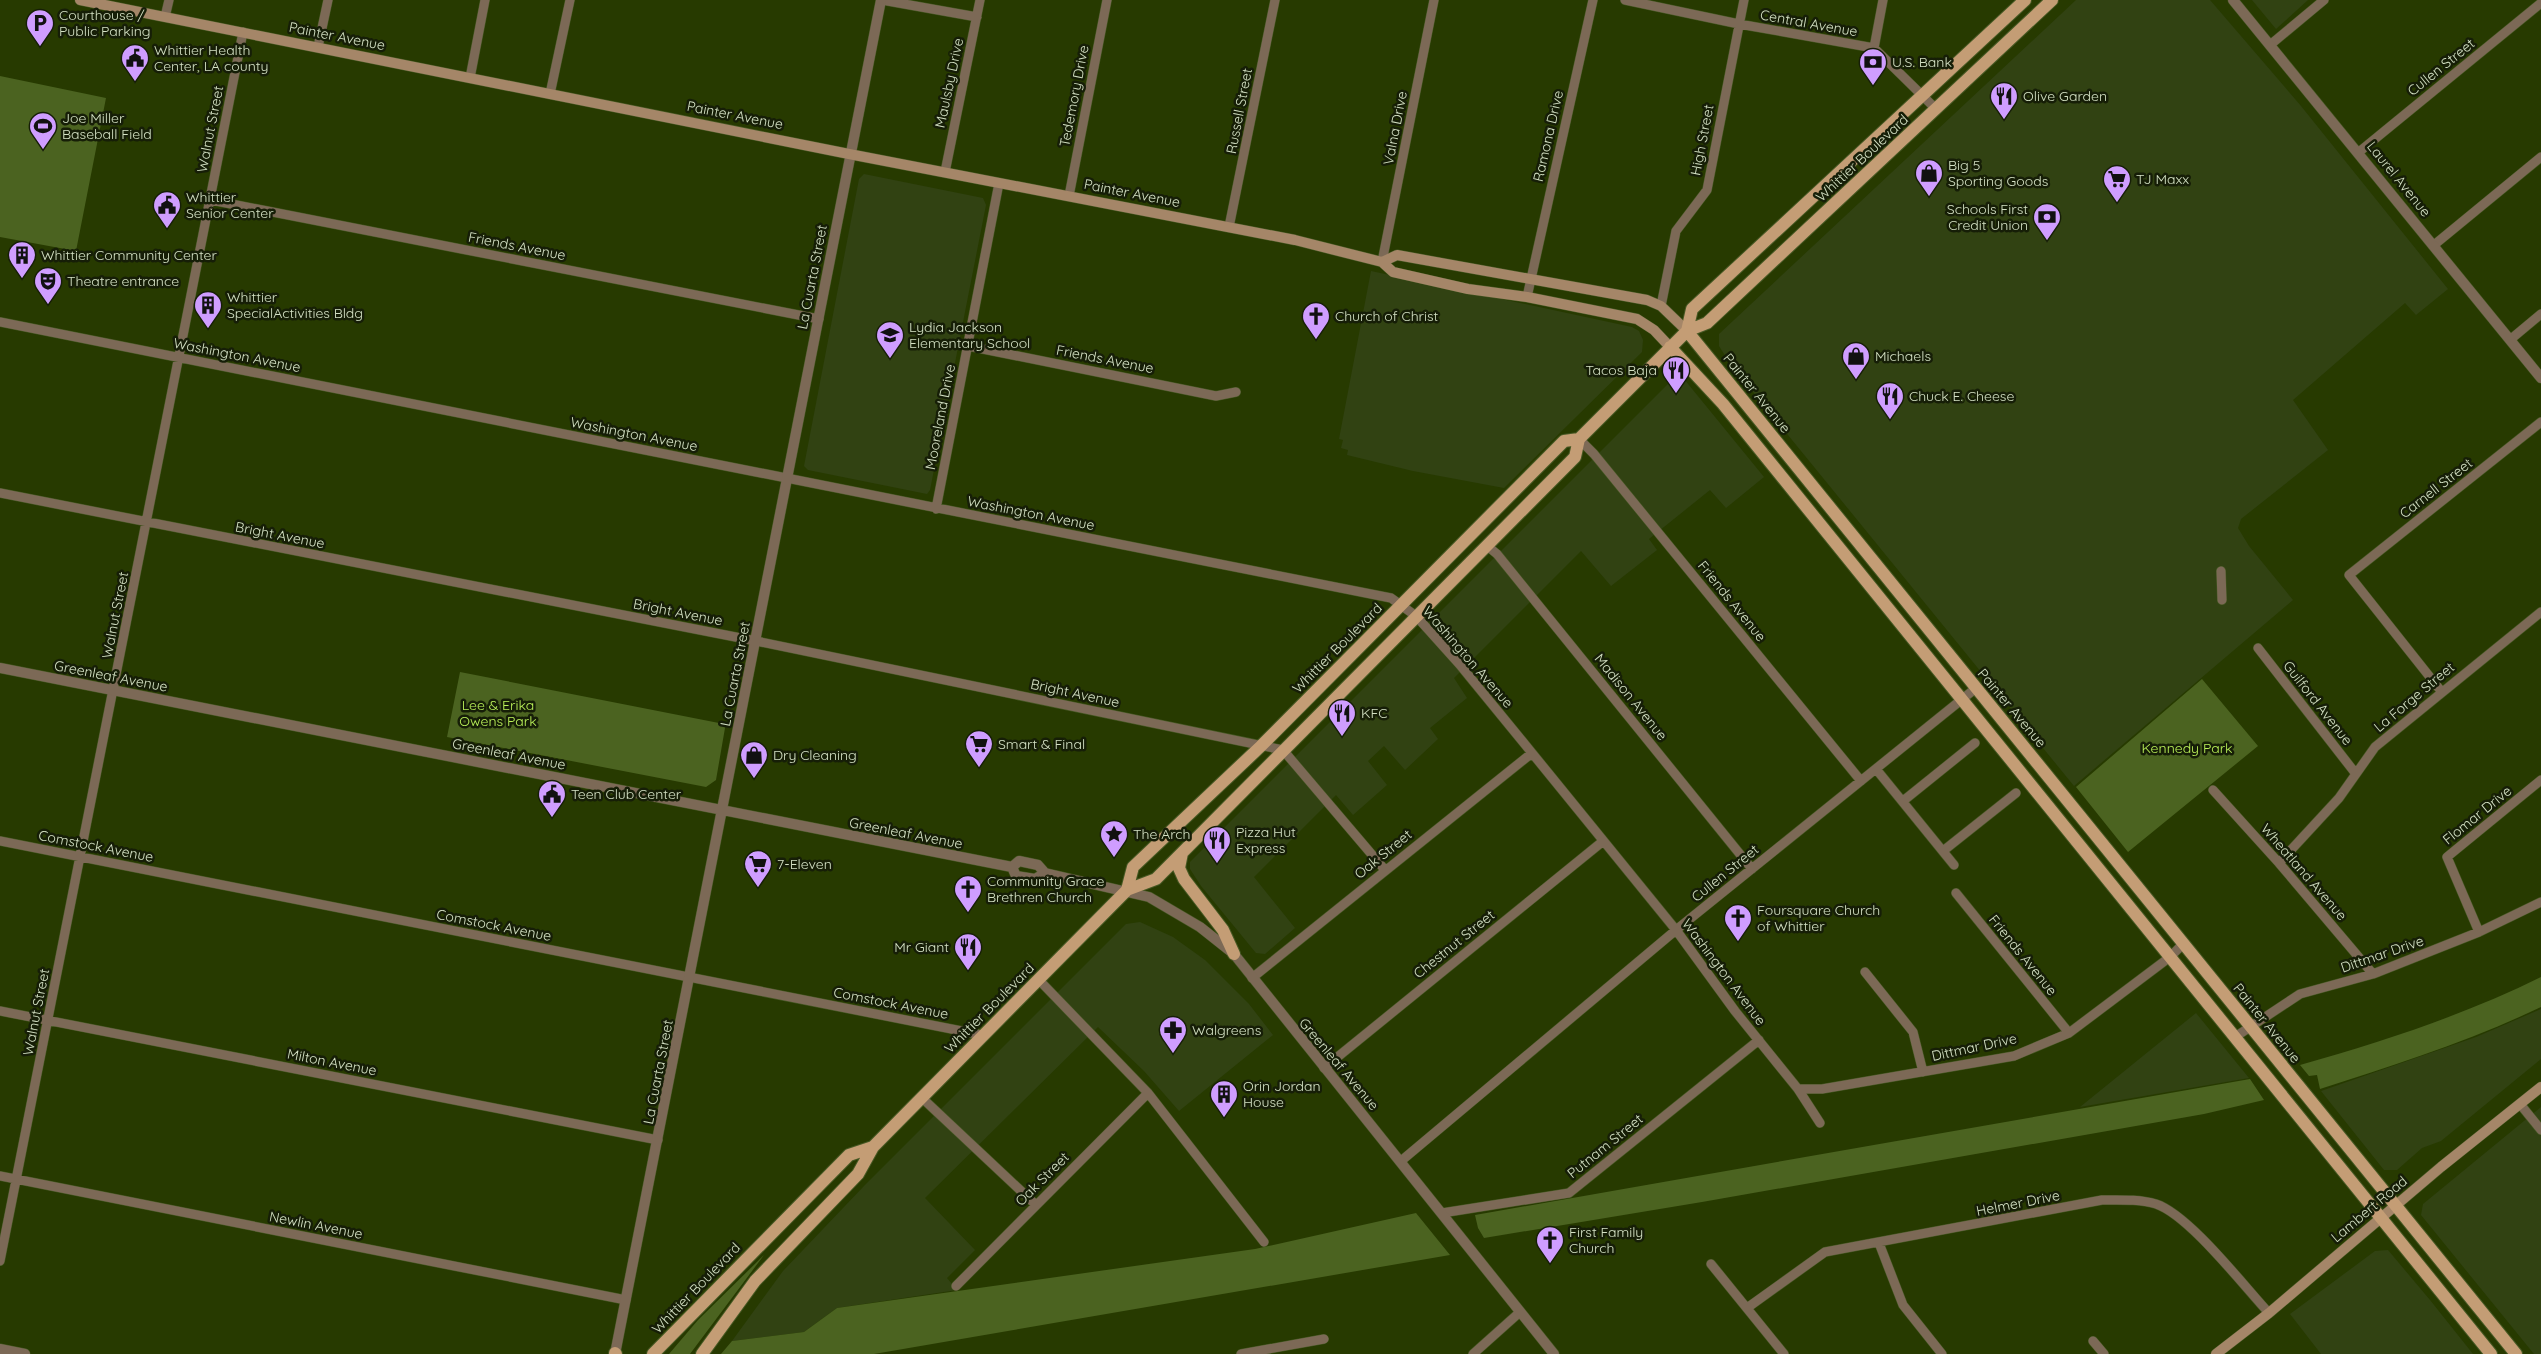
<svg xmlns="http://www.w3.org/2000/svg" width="2541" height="1354" viewBox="0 0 2541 1354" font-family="Quicksand,sans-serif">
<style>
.built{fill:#314212}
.green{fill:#4b6320}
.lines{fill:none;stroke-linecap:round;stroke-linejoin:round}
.minor-casing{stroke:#465823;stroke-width:10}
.tertiary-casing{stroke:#465823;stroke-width:11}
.secondary-casing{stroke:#465823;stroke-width:11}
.primary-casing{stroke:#465823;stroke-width:14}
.minor{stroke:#7c6956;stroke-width:9}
.tertiary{stroke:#7c6956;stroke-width:10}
.secondary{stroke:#a58668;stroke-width:10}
.primary{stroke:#c49d75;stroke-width:12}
.labels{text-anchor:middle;stroke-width:5;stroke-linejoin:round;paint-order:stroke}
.poi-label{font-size:14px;fill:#d4e1c4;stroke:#161e07;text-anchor:start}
.street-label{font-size:14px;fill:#d4e1c4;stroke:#161e07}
.park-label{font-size:14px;fill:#bbf25a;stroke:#161e07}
</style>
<rect width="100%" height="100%" fill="#273a00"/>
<path class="built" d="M2076 0H2210L2301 106 2448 289 2416 315 2405 303 2293 400 2328 450 2241 519 2238 528 2249 546 2293 600 2074 786 1731 365 1719 346V334Z
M2252 0H2308L2276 29Z
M864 174 983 198 986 205 930 490 927 494 808 470 804 466 859 179Z
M1371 271 1632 327 1639 331 1643 340 1642 352 1504 488 1413 471 1347 455 1348 450 1341 448 1343 440 1339 439Z
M1674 378 1684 379 1764 477 1726 508 1710 490 1649 539 1657 550 1611 586 1581 551 1454 678 1467 698 1430 728 1438 739 1405 770 1384 746 1368 761 1387 785 1353 815 1336 795 1254 877 1295 928 1265 954 1256 953 1201 886 1190 869V862Z
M1140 922 1173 937 1205 960 1249 1004 1273 1035 1179 1111 1144 1071 1098 1027 925 1198 975 1250 947 1278 957 1290 837 1308 804 1332 732 1341 783 1271 864 1186 1126 924Z
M2541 1009V1059L2441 1141 2422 1148 2397 1170H2384L2321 1091 2476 1037Z
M2196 1013 2249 1078 2080 1107Z
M2541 1107V1354H2534L2421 1215 2423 1204Z
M2388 1250 2430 1300 2473 1354H2321L2290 1314 2375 1251Z"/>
<path class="green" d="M0 76 106 98 76 251 0 237Z
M460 672 724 724 725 728 716 780 706 787 447 737Z
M2202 679 2258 746 2128 852 2076 787Z
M2541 977V1007C2470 1041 2395 1065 2320 1089L2317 1075 2309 1076 2300 1065C2382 1042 2464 1015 2541 977Z
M2250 1079 2264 1100 2204 1114 1702 1202 1484 1238 1478 1228 1475 1215Z
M1416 1213 1450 1255 874 1354H721L732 1341 804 1332 837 1308 1255 1249Z
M764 1255 690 1354H669L698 1320Z"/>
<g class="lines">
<g class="minor-casing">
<path id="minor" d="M882 0 977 17
M1625 0 1739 24 1874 48 1936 109
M165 17 169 0
M2270 45 2324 0
M318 47 328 0
M1874 48 1883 0
M470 78 485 0
M550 94 570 0
M2359 152 2541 3
M945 172 980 0
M1069 196 1107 0
M211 200 819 319
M1229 227 1275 0
M2434 245 2541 157
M1382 262 1434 0
M1527 297 1593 0
M1661 306 1676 231 1707 190 1744 0
M0 322 1391 598 1416 616 1460 665 1532 753 1676 930 1735 1011 1798 1089 1820 1123
M2511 339 2541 314
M968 346 1216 396 1236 392
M1579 439 1594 454 1861 781
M0 493 756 641 1283 750 1385 870
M936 509 999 183
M1486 545 1497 554 1752 869
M2221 571 2222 600
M2258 648 2356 774
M2441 691 2349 575 2541 422
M1876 769 1954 865
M2213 790 2279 863 2373 974
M1903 801 1975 743
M0 841 982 1035
M1943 851 2016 793
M2279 863 2339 798 2375 747 2541 612
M1956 893 2069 1033
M2479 932 2447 857 2541 780
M1865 972 1913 1032 1923 1072
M1252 978 1532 753
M1039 980 1148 1093 1264 1242
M0 1011 658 1140
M2235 1037 2300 994 2373 974 2479 932 2541 902
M1324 1068 1602 842
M1798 1089H1822L2014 1056 2069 1033 2170 957 2183 944
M921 1097 1036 1205
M2520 1104 2541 1130
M1401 1161 1676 930 1976 688
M0 1176 626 1300
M1442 1213 1569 1193 1759 1040
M1879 1243 1903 1305 1942 1354
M0 1261 243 32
M1711 1264 1784 1354
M956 1286 1148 1093
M1747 1308 1825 1252 2102 1200C2120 1200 2139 1199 2156 1204 2189 1215 2243 1285 2269 1313
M2093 1341 2104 1354
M1241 1354 1324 1339
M1473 1354 1520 1312"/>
</g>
<g class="tertiary-casing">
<path id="tertiary" d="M2233 0 2541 378
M0 668 1012 867 1016 876 1035 879 1045 873
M1012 867 1019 861 1038 865 1045 873 1149 897 1200 927 1234 954 1554 1354
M0 1349 25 1354
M615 1354 881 0"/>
</g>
<g class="secondary-casing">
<path id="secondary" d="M80 0 849 154 1295 240 1382 262 1393 272 1468 289 1527 297 1637 319 1654 330 1670 347
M1382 262 1397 255 1647 300 1661 306 1687 331
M2216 1354 2269 1313 2441 1167 2541 1087"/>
</g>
<g class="primary-casing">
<path id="primary" d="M1687 331 2516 1354
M1687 331 1692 309 2025 0
M1670 347 1723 404 2491 1354
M1182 853 1179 868 1184 879 1223 930 1234 954
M1127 890 1133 867 1261 746 1564 441 1579 439
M615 1353 616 1354
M653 1354 849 1155 873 1147
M702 1354 755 1281 858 1174 873 1147 1127 890 1156 879 1575 457 1579 439 1687 331 1707 323 2052 0"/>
</g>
<use href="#minor" class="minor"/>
<use href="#tertiary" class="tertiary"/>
<use href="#secondary" class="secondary"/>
<use href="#primary" class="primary"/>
</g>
<defs>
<g id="parking-pin" transform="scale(1.4375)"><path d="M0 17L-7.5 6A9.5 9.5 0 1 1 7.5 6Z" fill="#cf9dff" stroke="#161e07"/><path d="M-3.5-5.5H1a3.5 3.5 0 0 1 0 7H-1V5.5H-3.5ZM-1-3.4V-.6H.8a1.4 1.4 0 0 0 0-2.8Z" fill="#111"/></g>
<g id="civic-pin" transform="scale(1.4375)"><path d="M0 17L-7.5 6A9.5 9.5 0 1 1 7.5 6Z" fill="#cf9dff" stroke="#161e07"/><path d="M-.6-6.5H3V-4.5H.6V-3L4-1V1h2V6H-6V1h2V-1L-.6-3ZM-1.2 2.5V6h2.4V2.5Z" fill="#111"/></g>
<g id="bank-pin" transform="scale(1.4375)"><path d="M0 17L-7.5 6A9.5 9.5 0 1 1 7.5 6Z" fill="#cf9dff" stroke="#161e07"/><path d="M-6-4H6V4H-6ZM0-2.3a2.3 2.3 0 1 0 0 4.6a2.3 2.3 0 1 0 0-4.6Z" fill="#111"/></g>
<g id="restaurant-pin" transform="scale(1.4375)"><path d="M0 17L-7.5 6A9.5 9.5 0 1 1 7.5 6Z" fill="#cf9dff" stroke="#161e07"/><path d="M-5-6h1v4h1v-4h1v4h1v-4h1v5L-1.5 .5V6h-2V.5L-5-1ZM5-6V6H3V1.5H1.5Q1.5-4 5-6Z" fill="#111"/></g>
<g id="stadium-pin" transform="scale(1.4375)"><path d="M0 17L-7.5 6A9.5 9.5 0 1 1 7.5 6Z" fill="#cf9dff" stroke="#161e07"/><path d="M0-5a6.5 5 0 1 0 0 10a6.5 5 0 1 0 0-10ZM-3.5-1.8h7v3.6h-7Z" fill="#111"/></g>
<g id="shop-pin" transform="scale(1.4375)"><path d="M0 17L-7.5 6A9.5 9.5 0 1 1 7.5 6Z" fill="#cf9dff" stroke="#161e07"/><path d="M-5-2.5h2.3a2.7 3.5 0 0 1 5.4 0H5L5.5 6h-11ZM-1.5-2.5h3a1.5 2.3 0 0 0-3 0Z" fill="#111"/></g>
<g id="supermarket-pin" transform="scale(1.4375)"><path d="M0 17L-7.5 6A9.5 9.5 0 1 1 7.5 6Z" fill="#cf9dff" stroke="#161e07"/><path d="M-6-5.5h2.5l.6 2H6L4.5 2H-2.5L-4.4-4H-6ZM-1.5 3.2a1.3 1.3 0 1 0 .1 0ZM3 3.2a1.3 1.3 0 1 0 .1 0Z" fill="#111"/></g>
<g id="building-pin" transform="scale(1.4375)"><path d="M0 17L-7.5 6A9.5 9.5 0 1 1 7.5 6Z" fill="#cf9dff" stroke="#161e07"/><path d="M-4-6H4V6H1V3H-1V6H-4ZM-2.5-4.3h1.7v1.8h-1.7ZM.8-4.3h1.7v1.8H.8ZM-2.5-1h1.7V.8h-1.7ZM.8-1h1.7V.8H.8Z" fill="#111"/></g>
<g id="theatre-pin" transform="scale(1.4375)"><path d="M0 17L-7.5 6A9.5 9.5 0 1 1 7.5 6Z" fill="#cf9dff" stroke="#161e07"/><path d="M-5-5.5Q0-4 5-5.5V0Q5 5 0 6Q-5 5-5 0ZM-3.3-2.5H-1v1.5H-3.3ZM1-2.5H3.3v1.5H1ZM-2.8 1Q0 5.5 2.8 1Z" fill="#111"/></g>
<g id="church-pin" transform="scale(1.4375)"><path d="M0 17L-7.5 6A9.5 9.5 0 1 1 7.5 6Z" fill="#cf9dff" stroke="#161e07"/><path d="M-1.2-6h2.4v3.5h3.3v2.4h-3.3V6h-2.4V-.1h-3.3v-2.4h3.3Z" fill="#111"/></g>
<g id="school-pin" transform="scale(1.4375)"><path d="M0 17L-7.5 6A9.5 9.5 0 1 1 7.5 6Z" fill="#cf9dff" stroke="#161e07"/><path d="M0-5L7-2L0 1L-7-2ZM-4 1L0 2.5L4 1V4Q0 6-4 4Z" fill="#111"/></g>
<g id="sight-pin" transform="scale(1.4375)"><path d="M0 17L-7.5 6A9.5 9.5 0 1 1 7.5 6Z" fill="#cf9dff" stroke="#161e07"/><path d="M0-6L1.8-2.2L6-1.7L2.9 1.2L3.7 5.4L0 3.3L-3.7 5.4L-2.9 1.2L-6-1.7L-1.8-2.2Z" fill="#111"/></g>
<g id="pharmacy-pin" transform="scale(1.4375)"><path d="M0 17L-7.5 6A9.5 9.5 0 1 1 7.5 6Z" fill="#cf9dff" stroke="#161e07"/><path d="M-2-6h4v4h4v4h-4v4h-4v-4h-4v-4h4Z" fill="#111"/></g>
</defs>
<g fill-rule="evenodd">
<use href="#parking-pin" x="40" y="23"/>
<use href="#civic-pin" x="135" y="58"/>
<use href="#bank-pin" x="1873" y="62"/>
<use href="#restaurant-pin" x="2004" y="96"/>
<use href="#stadium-pin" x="43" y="126"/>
<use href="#shop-pin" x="1929" y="173"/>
<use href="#supermarket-pin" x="2117" y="179"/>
<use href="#civic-pin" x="167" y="205"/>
<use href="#bank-pin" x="2047" y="217"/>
<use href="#building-pin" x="22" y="255"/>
<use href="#theatre-pin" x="48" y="281"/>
<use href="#building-pin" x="208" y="305"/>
<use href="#church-pin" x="1316" y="316"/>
<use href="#school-pin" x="890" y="335"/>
<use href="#shop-pin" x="1856" y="356"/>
<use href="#restaurant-pin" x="1676" y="370"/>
<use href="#restaurant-pin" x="1890" y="396"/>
<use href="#restaurant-pin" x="1342" y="713"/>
<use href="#supermarket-pin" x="979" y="744"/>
<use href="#shop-pin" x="754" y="755"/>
<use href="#civic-pin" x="552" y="794"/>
<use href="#sight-pin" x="1114" y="834"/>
<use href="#restaurant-pin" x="1217" y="840"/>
<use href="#supermarket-pin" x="758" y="864"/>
<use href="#church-pin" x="968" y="889"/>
<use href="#church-pin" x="1738" y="918"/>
<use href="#restaurant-pin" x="968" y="947"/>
<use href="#pharmacy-pin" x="1173" y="1030"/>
<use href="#building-pin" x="1224" y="1094"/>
<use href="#church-pin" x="1550" y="1240"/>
</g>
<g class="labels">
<g class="poi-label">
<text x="59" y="20">Courthouse /<tspan x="59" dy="16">Public Parking</tspan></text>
<text x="154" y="55">Whittier Health<tspan x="154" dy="16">Center, LA county</tspan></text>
<text x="1892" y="67">U.S. Bank</text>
<text x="2023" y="101">Olive Garden</text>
<text x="62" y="123">Joe Miller<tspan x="62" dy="16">Baseball Field</tspan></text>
<text x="1948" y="170">Big 5<tspan x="1948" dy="16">Sporting Goods</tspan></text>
<text x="2136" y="184">TJ Maxx</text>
<text x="186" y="202">Whittier<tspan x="186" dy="16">Senior Center</tspan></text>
<text x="2028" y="214" text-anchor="end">Schools First<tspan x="2028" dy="16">Credit Union</tspan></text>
<text x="41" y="260">Whittier Community Center</text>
<text x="67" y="286">Theatre entrance</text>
<text x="227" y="302">Whittier<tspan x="227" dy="16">SpecialActivities Bldg</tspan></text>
<text x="1335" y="321">Church of Christ</text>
<text x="909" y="332">Lydia Jackson<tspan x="909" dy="16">Elementary School</tspan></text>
<text x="1875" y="361">Michaels</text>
<text x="1657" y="375" text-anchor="end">Tacos Baja</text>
<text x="1909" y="401">Chuck E. Cheese</text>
<text x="1361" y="718">KFC</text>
<text x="998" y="749">Smart &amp; Final</text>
<text x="773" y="760">Dry Cleaning</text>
<text x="571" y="799">Teen Club Center</text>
<text x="1236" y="837">Pizza Hut<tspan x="1236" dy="16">Express</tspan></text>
<text x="1133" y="839">The Arch</text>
<text x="777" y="869">7-Eleven</text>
<text x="987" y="886">Community Grace<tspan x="987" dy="16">Brethren Church</tspan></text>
<text x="1757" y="915">Foursquare Church<tspan x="1757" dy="16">of Whittier</tspan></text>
<text x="949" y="952" text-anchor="end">Mr Giant</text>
<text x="1192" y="1035">Walgreens</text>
<text x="1243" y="1091">Orin Jordan<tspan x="1243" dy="16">House</tspan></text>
<text x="1569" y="1237">First Family<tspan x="1569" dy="16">Church</tspan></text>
</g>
<g class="street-label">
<text transform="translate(1809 23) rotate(10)" y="5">Central Avenue</text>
<text transform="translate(337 36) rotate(11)" y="5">Painter Avenue</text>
<text transform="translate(2441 67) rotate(-39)" y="5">Cullen Street</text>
<text transform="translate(949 83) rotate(-78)" y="5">Maulsby Drive</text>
<text transform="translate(1074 96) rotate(-79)" y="5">Tedemory Drive</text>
<text transform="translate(1239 111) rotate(-79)" y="5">Russell Street</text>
<text transform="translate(735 115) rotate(11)" y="5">Painter Avenue</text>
<text transform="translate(1395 128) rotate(-79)" y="5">Valna Drive</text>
<text transform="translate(210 129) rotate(-79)" y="5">Walnut Street</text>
<text transform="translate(1548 136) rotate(-77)" y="5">Ramona Drive</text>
<text transform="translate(1702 140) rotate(-79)" y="5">High Street</text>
<text transform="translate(1862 158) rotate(-43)" y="5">Whittier Boulevard</text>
<text transform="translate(2399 179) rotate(51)" y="5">Laurel Avenue</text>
<text transform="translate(1132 193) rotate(11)" y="5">Painter Avenue</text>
<text transform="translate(517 246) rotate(11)" y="5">Friends Avenue</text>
<text transform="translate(812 277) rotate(-79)" y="5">La Cuarta Street</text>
<text transform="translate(237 355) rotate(11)" y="5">Washington Avenue</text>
<text transform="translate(1105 359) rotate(11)" y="5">Friends Avenue</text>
<text transform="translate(1757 393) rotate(51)" y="5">Painter Avenue</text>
<text transform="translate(940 417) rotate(-79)" y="5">Mooreland Drive</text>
<text transform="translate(634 434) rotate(11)" y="5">Washington Avenue</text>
<text transform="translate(2436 488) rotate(-38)" y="5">Carnell Street</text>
<text transform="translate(1031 513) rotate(11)" y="5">Washington Avenue</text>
<text transform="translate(280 535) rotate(11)" y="5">Bright Avenue</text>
<text transform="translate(1732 601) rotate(51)" y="5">Friends Avenue</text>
<text transform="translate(678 612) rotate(11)" y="5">Bright Avenue</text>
<text transform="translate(115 615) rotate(-79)" y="5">Walnut Street</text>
<text transform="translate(1337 648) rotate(-45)" y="5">Whittier Boulevard</text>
<text transform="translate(1468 657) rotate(49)" y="5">Washington Avenue</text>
<text transform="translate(735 674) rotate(-79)" y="5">La Cuarta Street</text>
<text transform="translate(111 676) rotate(11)" y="5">Greenleaf Avenue</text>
<text transform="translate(1075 693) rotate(12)" y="5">Bright Avenue</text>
<text transform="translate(1631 697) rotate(51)" y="5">Madison Avenue</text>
<text transform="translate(2414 697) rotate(-40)" y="5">La Forge Street</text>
<text transform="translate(2318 703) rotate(52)" y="5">Guilford Avenue</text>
<text transform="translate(2012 708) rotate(50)" y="5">Painter Avenue</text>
<text transform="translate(509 754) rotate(11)" y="5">Greenleaf Avenue</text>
<text transform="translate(2477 815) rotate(-39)" y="5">Flomar Drive</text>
<text transform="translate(906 833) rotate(11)" y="5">Greenleaf Avenue</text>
<text transform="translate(96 846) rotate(11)" y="5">Comstock Avenue</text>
<text transform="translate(1383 854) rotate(-39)" y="5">Oak Street</text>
<text transform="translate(2304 872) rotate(49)" y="5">Wheatland Avenue</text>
<text transform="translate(1725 873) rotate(-39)" y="5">Cullen Street</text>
<text transform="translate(494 925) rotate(11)" y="5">Comstock Avenue</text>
<text transform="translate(1454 944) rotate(-39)" y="5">Chestnut Street</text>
<text transform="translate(2382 954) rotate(-19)" y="5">Dittmar Drive</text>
<text transform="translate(2023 955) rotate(51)" y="5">Friends Avenue</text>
<text transform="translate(1724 972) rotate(53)" y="5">Washington Avenue</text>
<text transform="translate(891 1003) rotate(11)" y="5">Comstock Avenue</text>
<text transform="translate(989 1008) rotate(-45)" y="5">Whittier Boulevard</text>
<text transform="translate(36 1012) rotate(-79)" y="5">Walnut Street</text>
<text transform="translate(2267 1023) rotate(51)" y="5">Painter Avenue</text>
<text transform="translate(1974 1047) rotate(-12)" y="5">Dittmar Drive</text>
<text transform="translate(332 1062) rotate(11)" y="5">Milton Avenue</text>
<text transform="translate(1339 1064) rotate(50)" y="5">Greenleaf Avenue</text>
<text transform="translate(658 1072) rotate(-79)" y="5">La Cuarta Street</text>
<text transform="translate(1605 1146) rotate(-39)" y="5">Putnam Street</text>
<text transform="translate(1042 1179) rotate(-45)" y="5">Oak Street</text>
<text transform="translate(2018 1203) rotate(-11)" y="5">Helmer Drive</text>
<text transform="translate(2369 1209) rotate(-40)" y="5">Lambert Road</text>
<text transform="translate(316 1225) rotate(11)" y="5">Newlin Avenue</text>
<text transform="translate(696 1288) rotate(-46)" y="5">Whittier Boulevard</text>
</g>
<g class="park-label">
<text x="498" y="710">Lee &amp; Erika<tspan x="498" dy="16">Owens Park</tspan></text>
<text x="2187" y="753">Kennedy Park</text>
</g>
</g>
</svg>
